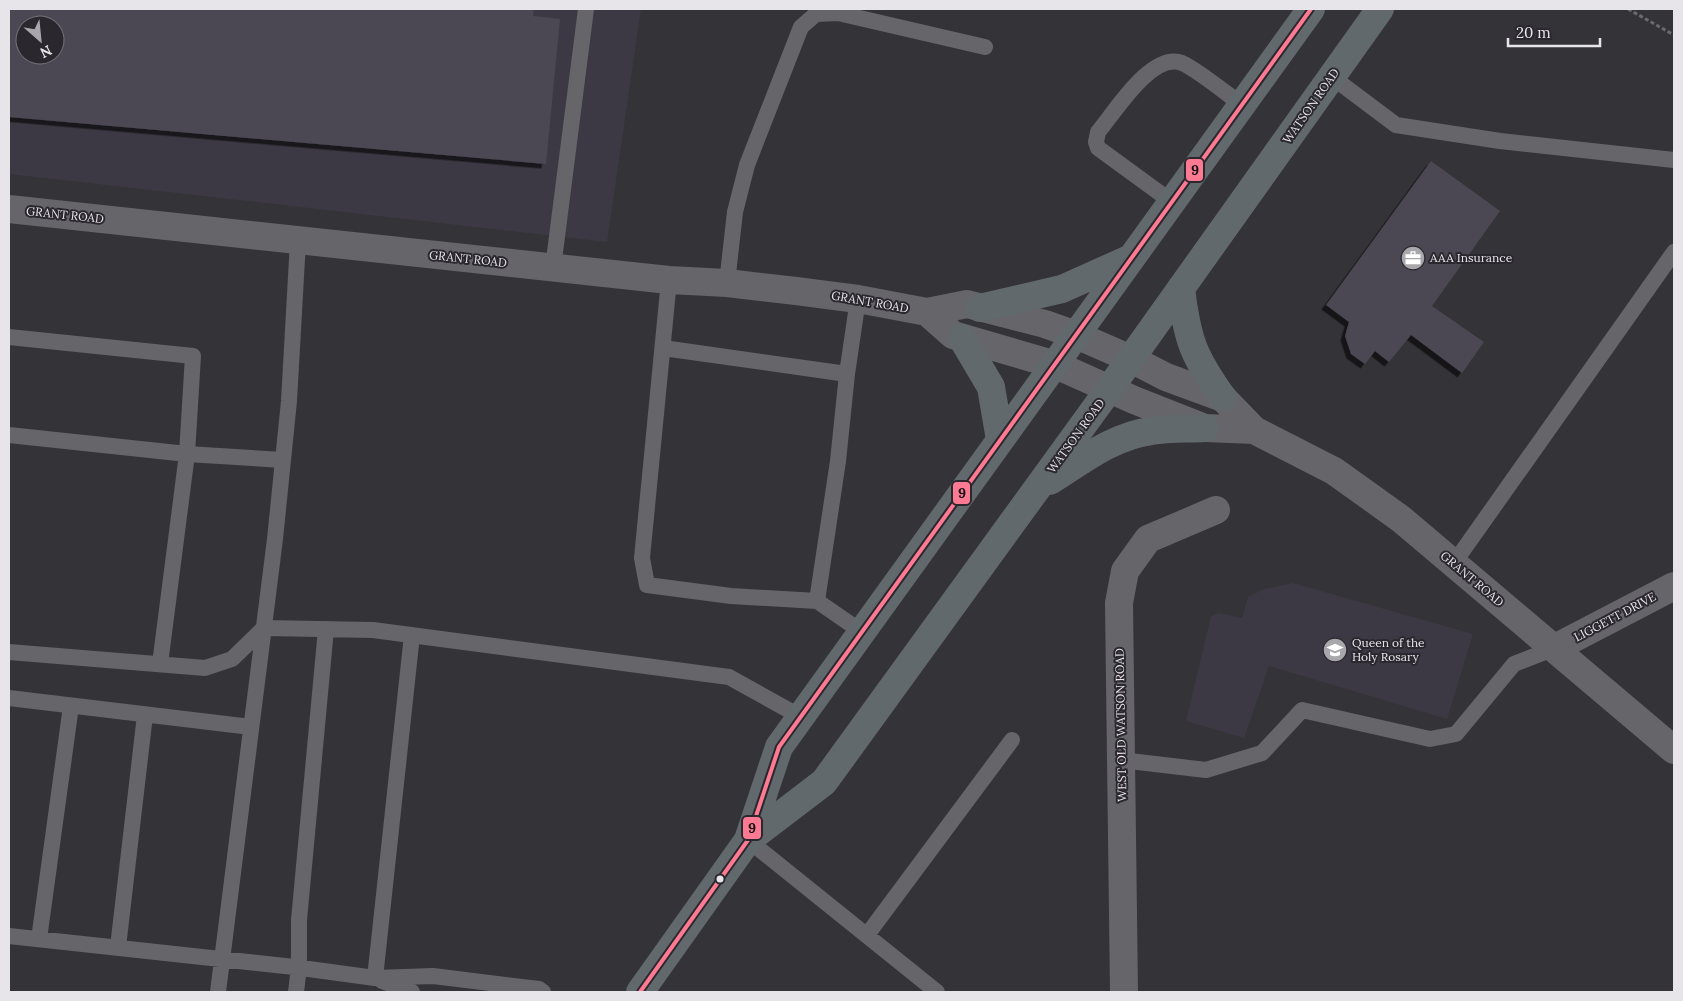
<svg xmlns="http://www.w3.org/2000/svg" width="1683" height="1001" viewBox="0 0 1683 1001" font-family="Lora,serif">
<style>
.built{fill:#3d3944;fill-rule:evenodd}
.building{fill:#4b4752;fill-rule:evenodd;filter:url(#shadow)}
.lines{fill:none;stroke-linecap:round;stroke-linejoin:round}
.path{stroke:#6a696c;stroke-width:3;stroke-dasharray:4 2.5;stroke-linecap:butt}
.service{stroke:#666569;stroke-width:16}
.minor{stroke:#666569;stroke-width:28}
.tertiary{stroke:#666569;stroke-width:28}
.primary{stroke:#62696d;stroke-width:28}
.bus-1-casing{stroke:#2a282e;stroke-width:8}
.bus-1{stroke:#fe7a93;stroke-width:4}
.bus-dot{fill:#e7e5ea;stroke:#2a282e;stroke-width:2}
.labels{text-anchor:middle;stroke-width:4;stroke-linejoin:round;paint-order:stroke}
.street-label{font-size:12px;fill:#e7e5ea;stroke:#2a282e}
.poi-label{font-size:12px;fill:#e7e5ea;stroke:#2a282e;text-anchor:start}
.line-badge{stroke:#2a282e;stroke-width:2}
.pale-badge-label{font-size:14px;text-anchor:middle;font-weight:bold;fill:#111}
</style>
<defs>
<filter id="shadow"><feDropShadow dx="-4.5" dy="4.5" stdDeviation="0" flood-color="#0009"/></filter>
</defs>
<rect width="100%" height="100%" fill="#343337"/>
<path class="built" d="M9 9H641L607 242 9 174ZM25 25H55V55H25Z
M1293 583 1473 634 1447 719 1269 666 1244 738 1186 721 1211 616 1218 613 1242 618 1248 597 1264 589Z"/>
<path class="building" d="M9 9H534L533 16 560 19 546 164 9 117ZM25 25H55V55H25Z
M1431 161 1500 211 1432 306 1484 342 1462 373 1411 335 1389 362 1375 351 1365 364 1351 354 1345 336 1349 322 1326 305Z"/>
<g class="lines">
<path class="path" d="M1628 9 1674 35"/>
<path class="service" d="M1332 77 1396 125 1500 141 1674 160
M1172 202 1098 148 1096 142 1098 132C1115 112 1152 51 1182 63 1198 70 1227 94 1242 105
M553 268 586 9
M669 280 642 558 647 585 731 596 817 601 862 632
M727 283 735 212 747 165 801 27 816 14 838 13 985 47
M9 337 193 356 187 454 9 435
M663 348 847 374
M1454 563 1674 252
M817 601 838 461 847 374 858 299
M9 652 205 668 232 659 264 628 373 630 729 677 801 717
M160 664 187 454 283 460
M9 698 251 727
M1121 760 1206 770 1262 753 1302 710 1430 739 1456 734 1514 664 1555 648
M748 840 937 992
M867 935 1012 740
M9 936 294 967 375 978 433 976 539 989 543 992
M39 939 71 706
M118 947 145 715
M375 978 412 635
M382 981 412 992
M218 992 275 539 289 401 298 241
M296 992 299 967V920L326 629"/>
<path class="minor" d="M1555 648 1674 586
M1124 992 1119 603 1125 571 1148 539 1216 510"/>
<path class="tertiary" d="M9 209 669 280 727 283 796 291 858 299 927 312 967 304 1045 324 1076 335 1131 359 1166 377 1223 398 1254 430 1334 471 1401 519 1674 750
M927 312 953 335 1056 365 1134 400 1205 428 1254 430"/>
<path class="primary" d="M1181 288C1187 339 1193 356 1223 398
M980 308 1062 289 1129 259
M962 338 991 387 1000 440
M1050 481C1082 461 1113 436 1151 431 1169 428 1188 429 1205 428
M748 840 824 782 1110 388 1380 9
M640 992 748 840 779 747 1311 9"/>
<g class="bus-1-casing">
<path id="bus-1" d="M640 992 748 840 779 747 1311 9"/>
</g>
<use href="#bus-1" class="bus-1"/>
</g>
<defs>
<g id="office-disc" transform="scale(1.25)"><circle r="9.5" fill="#a8a7ab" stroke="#2a282e"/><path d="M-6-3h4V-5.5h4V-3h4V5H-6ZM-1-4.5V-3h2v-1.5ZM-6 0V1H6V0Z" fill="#fff"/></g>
<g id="school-disc" transform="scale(1.25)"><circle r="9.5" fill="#a8a7ab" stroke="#2a282e"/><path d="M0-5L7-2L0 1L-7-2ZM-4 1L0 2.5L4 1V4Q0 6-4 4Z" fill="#fff"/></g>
</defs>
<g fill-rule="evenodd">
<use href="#office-disc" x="1413" y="258"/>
<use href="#school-disc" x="1335" y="650"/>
</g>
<circle class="bus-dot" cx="720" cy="879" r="4.5"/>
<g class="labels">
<g class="street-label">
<text transform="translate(1311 106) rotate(-55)" y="4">WATSON ROAD</text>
<text transform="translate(65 215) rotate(6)" y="4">GRANT ROAD</text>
<text transform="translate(468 259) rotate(6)" y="4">GRANT ROAD</text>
<text transform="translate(870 302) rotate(10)" y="4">GRANT ROAD</text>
<text transform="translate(1076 436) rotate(-54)" y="4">WATSON ROAD</text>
<text transform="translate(1472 579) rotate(40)" y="4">GRANT ROAD</text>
<text transform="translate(1615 617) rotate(-28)" y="4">LIGGETT DRIVE</text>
<text transform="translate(1121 725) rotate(-91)" y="4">WEST OLD WATSON ROAD</text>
</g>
<g class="poi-label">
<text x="1430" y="262">AAA Insurance</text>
<text x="1352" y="647">Queen of the<tspan x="1352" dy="14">Holy Rosary</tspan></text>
</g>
</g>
<g class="line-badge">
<rect x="1185" y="158" width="19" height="24" rx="5" fill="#fe7a93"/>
<rect x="952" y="481" width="19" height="24" rx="5" fill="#fe7a93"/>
<rect x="742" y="816" width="20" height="24" rx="5" fill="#fe7a93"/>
</g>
<g class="pale-badge-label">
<text x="1195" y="175">9</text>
<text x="962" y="498">9</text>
<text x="752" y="833">9</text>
</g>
<rect width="1683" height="1001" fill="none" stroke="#e7e5ea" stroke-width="20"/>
<g transform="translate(40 40) rotate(153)"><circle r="24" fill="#2a282e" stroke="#767479"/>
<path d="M0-4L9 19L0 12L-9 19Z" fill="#a8a7ab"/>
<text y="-8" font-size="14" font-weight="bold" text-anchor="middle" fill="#e7e5ea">N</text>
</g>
<path d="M1508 38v8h92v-8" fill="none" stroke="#e7e5ea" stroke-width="2.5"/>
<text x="1516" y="38" font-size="15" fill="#e7e5ea" stroke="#2a282e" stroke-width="4" paint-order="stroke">20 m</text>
</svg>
